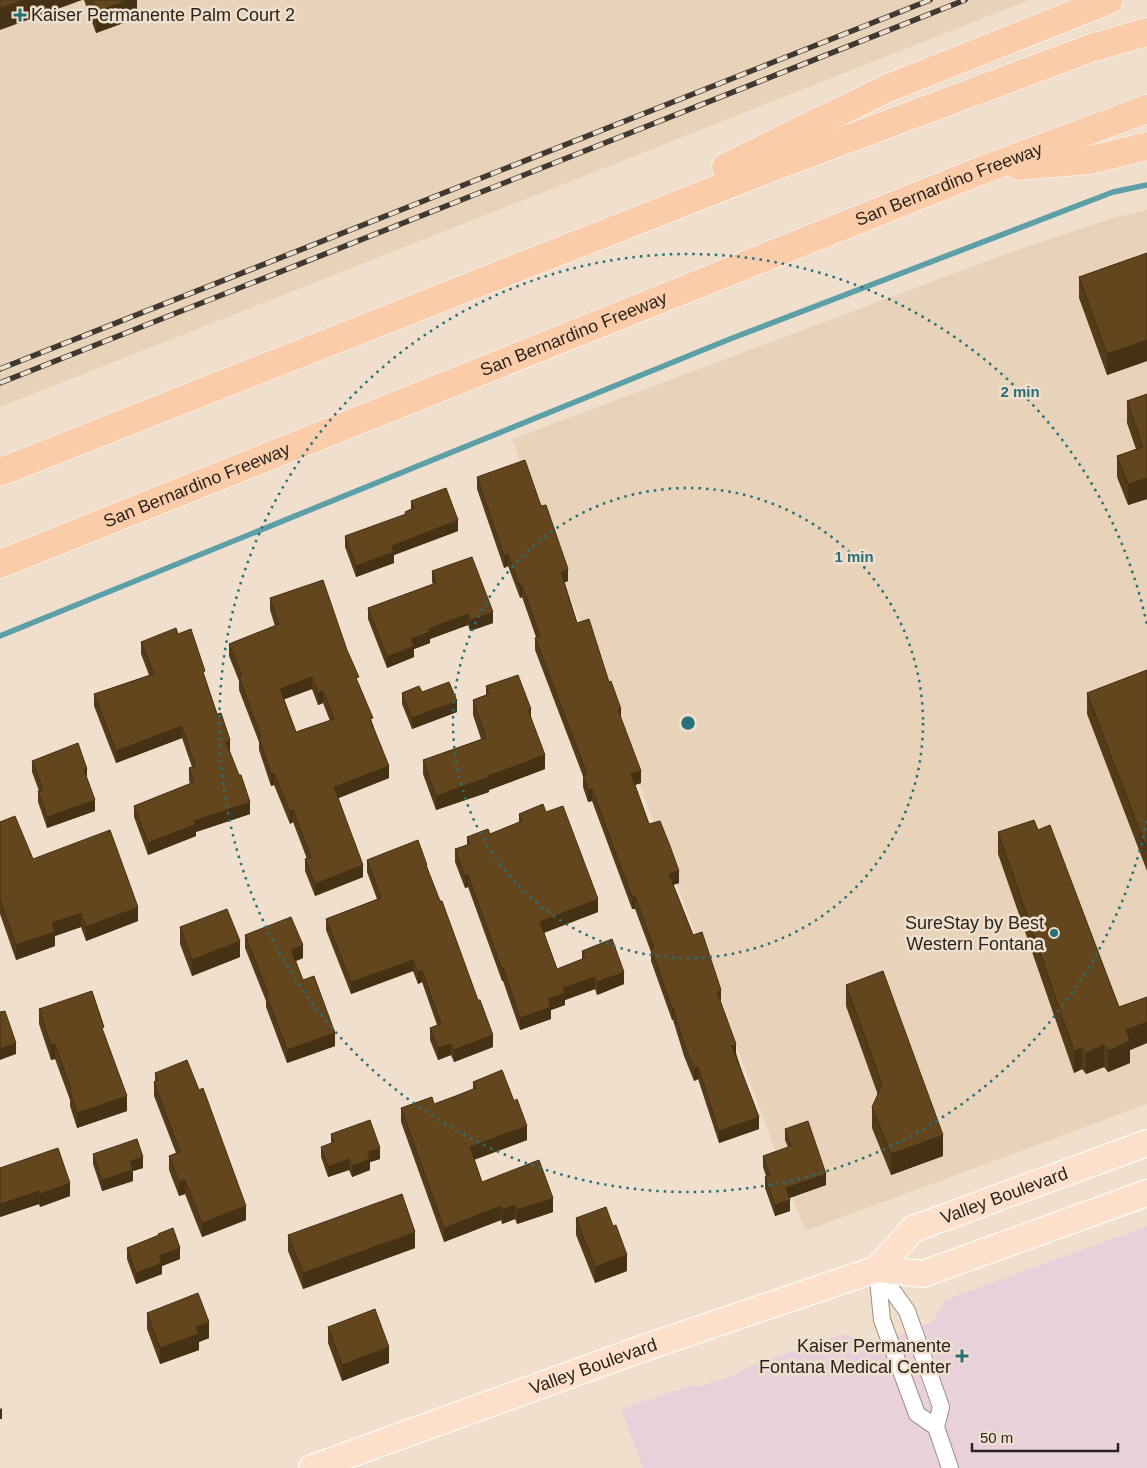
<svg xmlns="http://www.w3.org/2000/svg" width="1147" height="1468" viewBox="0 0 1147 1468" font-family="Helvetica,sans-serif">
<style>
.built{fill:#e8d2b9}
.medical{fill:#e9d1db}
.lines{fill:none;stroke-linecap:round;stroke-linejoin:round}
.stream{stroke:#5c9fa7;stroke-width:5.5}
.minor-casing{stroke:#a0917f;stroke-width:18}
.primary-casing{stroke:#fff;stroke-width:28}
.motorway-casing{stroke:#fff;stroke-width:29}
.minor{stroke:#fff;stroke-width:16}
.primary{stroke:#fce0cb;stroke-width:26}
.motorway{stroke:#facca9;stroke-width:28}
.rail-casing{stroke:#403931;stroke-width:5.5}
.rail{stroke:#f0dfcc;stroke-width:4;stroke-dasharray:11;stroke-linecap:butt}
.wall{fill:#553c19;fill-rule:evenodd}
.shaded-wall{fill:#453114}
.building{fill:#63461d;stroke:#453114;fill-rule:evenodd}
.ring{fill:none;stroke:#277078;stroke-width:2.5;stroke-dasharray:2.5 5}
.poi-dot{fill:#277078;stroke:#f0dfcc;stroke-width:2}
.labels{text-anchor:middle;stroke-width:5;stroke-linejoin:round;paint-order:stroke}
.poi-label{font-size:18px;fill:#2a241d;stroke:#f0dfcc;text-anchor:end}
.street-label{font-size:18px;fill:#2a241d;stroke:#f0dfcc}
.centre{fill:#277078;stroke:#f0dfcc;stroke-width:2.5}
.ring-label{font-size:15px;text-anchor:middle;font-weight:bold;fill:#277078;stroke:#f0dfcc;stroke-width:5;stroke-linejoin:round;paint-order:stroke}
</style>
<rect width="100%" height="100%" fill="#f0dfcc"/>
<path class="built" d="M0 0H1029L0 407Z
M1147 210V1104L805 1231 512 439 1000 256 1116 217Z"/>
<path class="medical" d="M1147 1226V1468H643L621 1409 692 1385 699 1387 740 1373 746 1367 845 1334 871 1346 933 1322 945 1300Z"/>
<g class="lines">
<path class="stream" d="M0 636 730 339 1113 192 1147 185"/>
<g class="minor-casing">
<path id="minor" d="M877 1269 907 1311 941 1407 936 1427 950 1468
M877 1270 882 1320 917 1414 936 1427"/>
</g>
<g class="primary-casing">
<g id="primary">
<path id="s1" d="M877 1269 913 1229 1147 1143"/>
<path id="s2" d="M312 1468 641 1349 877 1269 923 1274 1147 1193"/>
</g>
</g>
<g class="motorway-casing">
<g id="motorway">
<path d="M1019 166 1090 160 1147 146"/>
<path d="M726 167 888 88 1109 0"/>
<path d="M0 472 773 167 1091 48 1147 32"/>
<path id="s3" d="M0 564 985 169 1147 109"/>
</g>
</g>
<use href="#minor" class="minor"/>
<use href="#primary" class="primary"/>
<use href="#motorway" class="motorway"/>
<g class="rail-casing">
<path id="rail" d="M0 369 930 0
M0 383 965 0"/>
</g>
<use href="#rail" class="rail"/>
</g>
<path class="wall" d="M84 0H137V18L96 33Z
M1147 253V361L1107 375 1079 298V277Z
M1147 394V499L1128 505 1117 477V456L1136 449 1127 423V401Z
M477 477 568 581 564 582 577 623 621 719 641 783 635 785 649 824 679 883 673 885 721 1003 759 1129 719 1143 698 1079 694 1081 684 1056 673 1020H672L651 961V952L635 909H632L592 801 588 802 583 787V776L535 650V638L536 637 522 597 520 598 508 566 504 568 477 489Z
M411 501 458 531 394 555V563L356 577 345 547V536L405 515V512L411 509Z
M432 571 493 623 470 631 468 625 430 639V643L414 649V657L387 668 368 619V608L433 584 432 582Z
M270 598 359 684 373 725 389 778 338 798 363 877 315 896 305 871V859H307L293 822 290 824 274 785 271 786 259 750V742L239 690V681L229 656V644L275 626 270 610ZM312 689 318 705 323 703 330 721 296 732 284 699Z
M178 634 205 678 230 752 250 814 196 832V836L148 855 134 817V806L190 784 189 780V768L192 767 182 738 116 763 94 706V694L149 675 141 654V642Z
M1147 670V871L1087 714V693Z
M486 686 531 718 545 769 489 790V792L436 810 423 774V760L481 739 473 715V700L486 695Z
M422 692 457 712 412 729 402 704V693Z
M32 761 87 779 95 811 47 828 38 802V791H39L32 772Z
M546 812 598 912 544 933 557 969 582 959V951L624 984 597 995 595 989 565 1000V1005L551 1010V1019L520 1030 503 981H502L468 887 465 888 455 862V849L467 845V837L490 834 519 822V814Z
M0 822 33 859 138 921 86 941 81 927 55 936V946L16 960 0 914Z
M1038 830 1119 1007 1147 997V1043L1130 1050V1063L1108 1072 1104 1067 1086 1074 1082 1069 1074 1073 998 854V832Z
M367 860 427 869 493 1047 454 1062 451 1055 438 1060 430 1040V1028L437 1025 422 982 418 984 413 971 351 994 326 930V919L377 899 367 872Z
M180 927 240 957 192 976 180 944Z
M245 935 303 958 296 961 303 980 335 1046 287 1063 266 1007V1001L245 948Z
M846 985 943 1156 891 1175 872 1128V1107L878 1095 846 1006Z
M39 1009 104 1033 127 1111 77 1128 70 1106V1100L55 1059 51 1060 39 1024Z
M155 1073 246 1220 202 1237 185 1194 179 1196 169 1170V1156L176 1153 154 1096V1082L155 1081Z
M473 1082 527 1140 474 1160 482 1182 553 1212 517 1224 515 1219 502 1224 501 1220 444 1242 401 1122V1108L434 1104 453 1097 473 1089Z
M785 1129 826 1185 790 1198V1211L775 1216 765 1188V1177L766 1176 763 1167V1156L788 1147 785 1140Z
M331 1134 380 1159 370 1162V1170L352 1177 349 1170 328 1177 321 1157V1147L331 1143Z
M58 1148 70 1196 40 1207 39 1204 0 1217Z
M93 1154 143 1168 133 1171V1181L102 1191 93 1164Z
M576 1218 613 1226 627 1271 595 1283 576 1235Z
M158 1234 180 1259 162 1266V1274L136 1284 127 1259V1248L158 1236Z
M288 1235 415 1248 303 1289 288 1251Z
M147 1313 209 1338 199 1342V1350L160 1364 147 1329Z
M328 1327 389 1363 342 1381 328 1343Z"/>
<path class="shaded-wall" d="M23 0H82L0 30V8Z
M128 0H137V18L96 33V12Z
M1147 340V361L1107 375V354Z
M1147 478V499L1128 505V484Z
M458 520V531L394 555V563L356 577V566L392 546Z
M508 554V566L504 568V556Z
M568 569V581L561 584V572Z
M522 585V597L520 598V586Z
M493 612V623L470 631V620Z
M468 614V625L430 639V643L414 649V657L387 668V657L411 639 428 629Z
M312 677V689L280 701V689Z
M323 691V703L318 705V693Z
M457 701V712L412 729V718Z
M531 709V723L528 710Z
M621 709V721L618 710Z
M182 726V738L116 763V751Z
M230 740V752L226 742Z
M545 755V769L489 790V792L436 810V796Z
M389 766V778L334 800V787Z
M87 769V779L84 770Z
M641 771V783L631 786V774Z
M274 773V785L271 786V774Z
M592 789V801L588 802V790Z
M95 800V811L47 828V817Z
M250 802V814L196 832V836L148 855V843L194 821Z
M293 810V822L290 824V812Z
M363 865V877L315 896V884Z
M679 871V883L669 886V874Z
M468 875V887L465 888V876Z
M635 896V909H632V897Z
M598 899V912L540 934V922Z
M138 907V921L86 941V927Z
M81 913V927L55 936V946L16 960V945L52 923Z
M240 941V957L192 976V960Z
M303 945V958L291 963V950Z
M413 960V971L351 994V982Z
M503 968V981H502V969Z
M422 970V982L418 984V972Z
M624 972V984L597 995V982Z
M595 977V989L565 1000V1005L551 1010V1019L520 1030V1018L563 988Z
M721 990V1002L717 992Z
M672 1008H673V1020H672Z
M1147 1022V1043L1130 1050V1063L1108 1072V1051L1126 1030Z
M335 1033V1046L287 1063V1050Z
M493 1035V1047L454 1062V1050Z
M16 1043V1054L0 1060V1049Z
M55 1044V1059L51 1060V1045Z
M451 1044V1055L438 1060V1048Z
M736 1044V1056L732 1046Z
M1104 1045V1067L1086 1074V1053Z
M1082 1048V1069L1074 1073V1051Z
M698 1067V1079L694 1081V1069Z
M127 1096V1111L77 1128V1113Z
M759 1117V1129L719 1143V1131Z
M527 1126V1140L470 1161V1147Z
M943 1135V1156L891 1175V1154Z
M380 1148V1159L370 1162V1170L352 1177V1166L368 1152Z
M143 1157V1168L133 1171V1181L102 1191V1180L130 1161Z
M349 1159V1170L328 1177V1167Z
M826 1174V1185L786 1199V1188Z
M185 1180V1194L179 1196V1182Z
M70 1183V1196L40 1207V1194Z
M39 1191V1204L0 1217V1204Z
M553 1198V1212L517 1224V1210Z
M790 1200V1211L775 1216V1205Z
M515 1205V1219L502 1224V1210Z
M246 1206V1220L202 1237V1223Z
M501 1206V1220L444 1242V1228Z
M415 1232V1248L303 1289V1273Z
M180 1248V1259L162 1266V1274L136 1284V1273L159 1256Z
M627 1255V1271L595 1283V1267Z
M209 1322V1338L199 1342V1350L160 1364V1348L196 1327Z
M389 1347V1363L342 1381V1365Z
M2 1408V1419H0V1409Z"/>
<path class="building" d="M0 0H23L0 8Z
M92 0H128L96 12Z
M1147 253V340L1107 354 1079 277Z
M1147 394V478L1128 484 1117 456 1143 447 1127 401Z
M525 460 541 506 546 505 568 569 561 572 577 623 589 619 609 682 611 681 621 709 618 710 641 771 631 774 649 824 660 821 670 846 679 871 669 874 693 935 702 932 721 990 717 992 736 1044 732 1046 759 1117 719 1131 698 1067 694 1069 684 1044 673 1008H672L651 949 654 948 635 896 632 897 592 789 588 790 583 775 587 774 535 638 540 636 522 585 520 586 508 554 504 556 477 477Z
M446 488 458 520 392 546 394 552 356 566 345 536 406 514 405 512 414 508 411 501Z
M472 557 493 612 470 620 468 614 428 629 430 632 411 639 414 646 387 657 368 608 436 583 432 571Z
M323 580 347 650 359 677 356 678 373 718 370 719 389 766 334 787 363 865 315 884 305 859 311 857 293 810 290 812 274 773 271 774 259 738 261 737 239 677 242 676 229 644 279 624 270 598ZM312 677 318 693 323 691 334 719 296 732 280 689Z
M176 628 178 634 191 629 205 671 203 672 217 714 221 713 230 740 226 742 239 775H241L250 802 194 821 196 824 148 843 134 806 194 782 189 768 195 766 182 726 116 751 94 694 154 674 141 642Z
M1147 670V850L1087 693Z
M518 675 531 709 528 710 545 755 488 776 489 777 436 796 423 760 486 738 473 700 489 694 486 686Z
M449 682 457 701 412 718 402 693 419 686 422 692Z
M78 743 87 769 84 770 95 800 47 817 38 791 43 790 32 761Z
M543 804 546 812 563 806 598 899 540 922 557 969 585 958 582 951 612 939 624 972 597 982 595 977 563 988 565 993 548 999 551 1007 520 1018 503 968 502 969 468 875 465 876 455 849 470 844 467 837 488 829 490 834 522 821 519 814Z
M15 816 33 859 110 830 138 907 86 927 81 913 52 923 55 932 16 945 0 900V822Z
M1034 820 1038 830 1050 825 1119 1007 1147 997V1022L1126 1030 1130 1041 1108 1051 1104 1045 1086 1053 1082 1048 1074 1051 998 832Z
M418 840 427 865H426L440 901H442L478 1000H480L493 1035 454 1050 451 1044 438 1048 430 1028 441 1024 422 970 418 972 413 960 351 982 326 919 381 898 367 860Z
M227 909 240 941 192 960 180 927Z
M291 917 303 945 291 950 303 980 314 976 335 1033 287 1050 266 994 268 993 245 935Z
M883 971 943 1135 891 1154 872 1107 882 1085 846 985Z
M92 991 104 1027 102 1028 127 1096 77 1113 70 1091 71 1090 55 1044 51 1045 39 1009Z
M5 1011 16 1043 0 1049V1012Z
M187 1060 199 1090 203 1088 246 1206 202 1223 185 1180 179 1182 169 1156 180 1152 154 1082 158 1080 155 1073Z
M502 1070 514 1101 517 1099 527 1126 470 1147 482 1182 539 1160 553 1198 517 1210 515 1205 502 1210 501 1206 444 1228 401 1108 432 1097 434 1104 453 1097 476 1088 473 1082Z
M370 1120 380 1148 368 1152 370 1159 352 1166 349 1159 328 1167 321 1147 334 1142 331 1134Z
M808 1121 826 1174 786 1188 790 1200 775 1205 765 1177 770 1175 763 1156 791 1146 785 1129Z
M137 1139 143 1157 130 1161 133 1170 102 1180 93 1154Z
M58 1148 70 1183 40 1194 39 1191 0 1204V1168Z
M402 1194 415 1232 303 1273 288 1235Z
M606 1207 613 1226 616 1225 627 1255 595 1267 576 1218Z
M173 1228 180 1248 159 1256 162 1263 136 1273 127 1248 159 1235 158 1234Z
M198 1293 209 1322 196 1327 199 1334 160 1348 147 1313Z
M375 1309 389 1347 342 1365 328 1327Z"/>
<g class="ring">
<circle cx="688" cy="723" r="235"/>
<path d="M1147 821A469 469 0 1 1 1147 625"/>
</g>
<g class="poi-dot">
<path d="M17.5 7.5h5v5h5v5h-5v5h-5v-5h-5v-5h5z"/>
<circle cx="1054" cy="933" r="5"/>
<path d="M959.5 1348.5h5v5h5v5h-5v5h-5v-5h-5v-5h5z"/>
</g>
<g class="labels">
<g class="poi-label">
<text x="31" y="21" text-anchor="start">Kaiser Permanente Palm Court 2</text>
<text x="1044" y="929">SureStay by Best<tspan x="1044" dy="21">Western Fontana</tspan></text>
<text x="951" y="1352">Kaiser Permanente<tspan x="951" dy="21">Fontana Medical Center</tspan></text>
</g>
<g class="street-label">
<text dy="6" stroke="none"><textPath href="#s3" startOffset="1022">San Bernardino Freeway</textPath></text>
<text dy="6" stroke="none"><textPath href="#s3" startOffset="618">San Bernardino Freeway</textPath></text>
<text dy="6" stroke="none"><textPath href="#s3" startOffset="212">San Bernardino Freeway</textPath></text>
<text dy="6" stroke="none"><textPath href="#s1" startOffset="151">Valley Boulevard</textPath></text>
<text dy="6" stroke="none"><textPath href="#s2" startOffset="299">Valley Boulevard</textPath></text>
</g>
</g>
<circle cx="688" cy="723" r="8" class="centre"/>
<g class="ring-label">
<text x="1020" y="397">2 min</text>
<text x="854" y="562">1 min</text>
</g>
<path d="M972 1443v8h146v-8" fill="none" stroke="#2a241d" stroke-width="2.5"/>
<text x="980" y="1443" font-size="15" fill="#2a241d" stroke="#f0dfcc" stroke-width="4" paint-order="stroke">50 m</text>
</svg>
